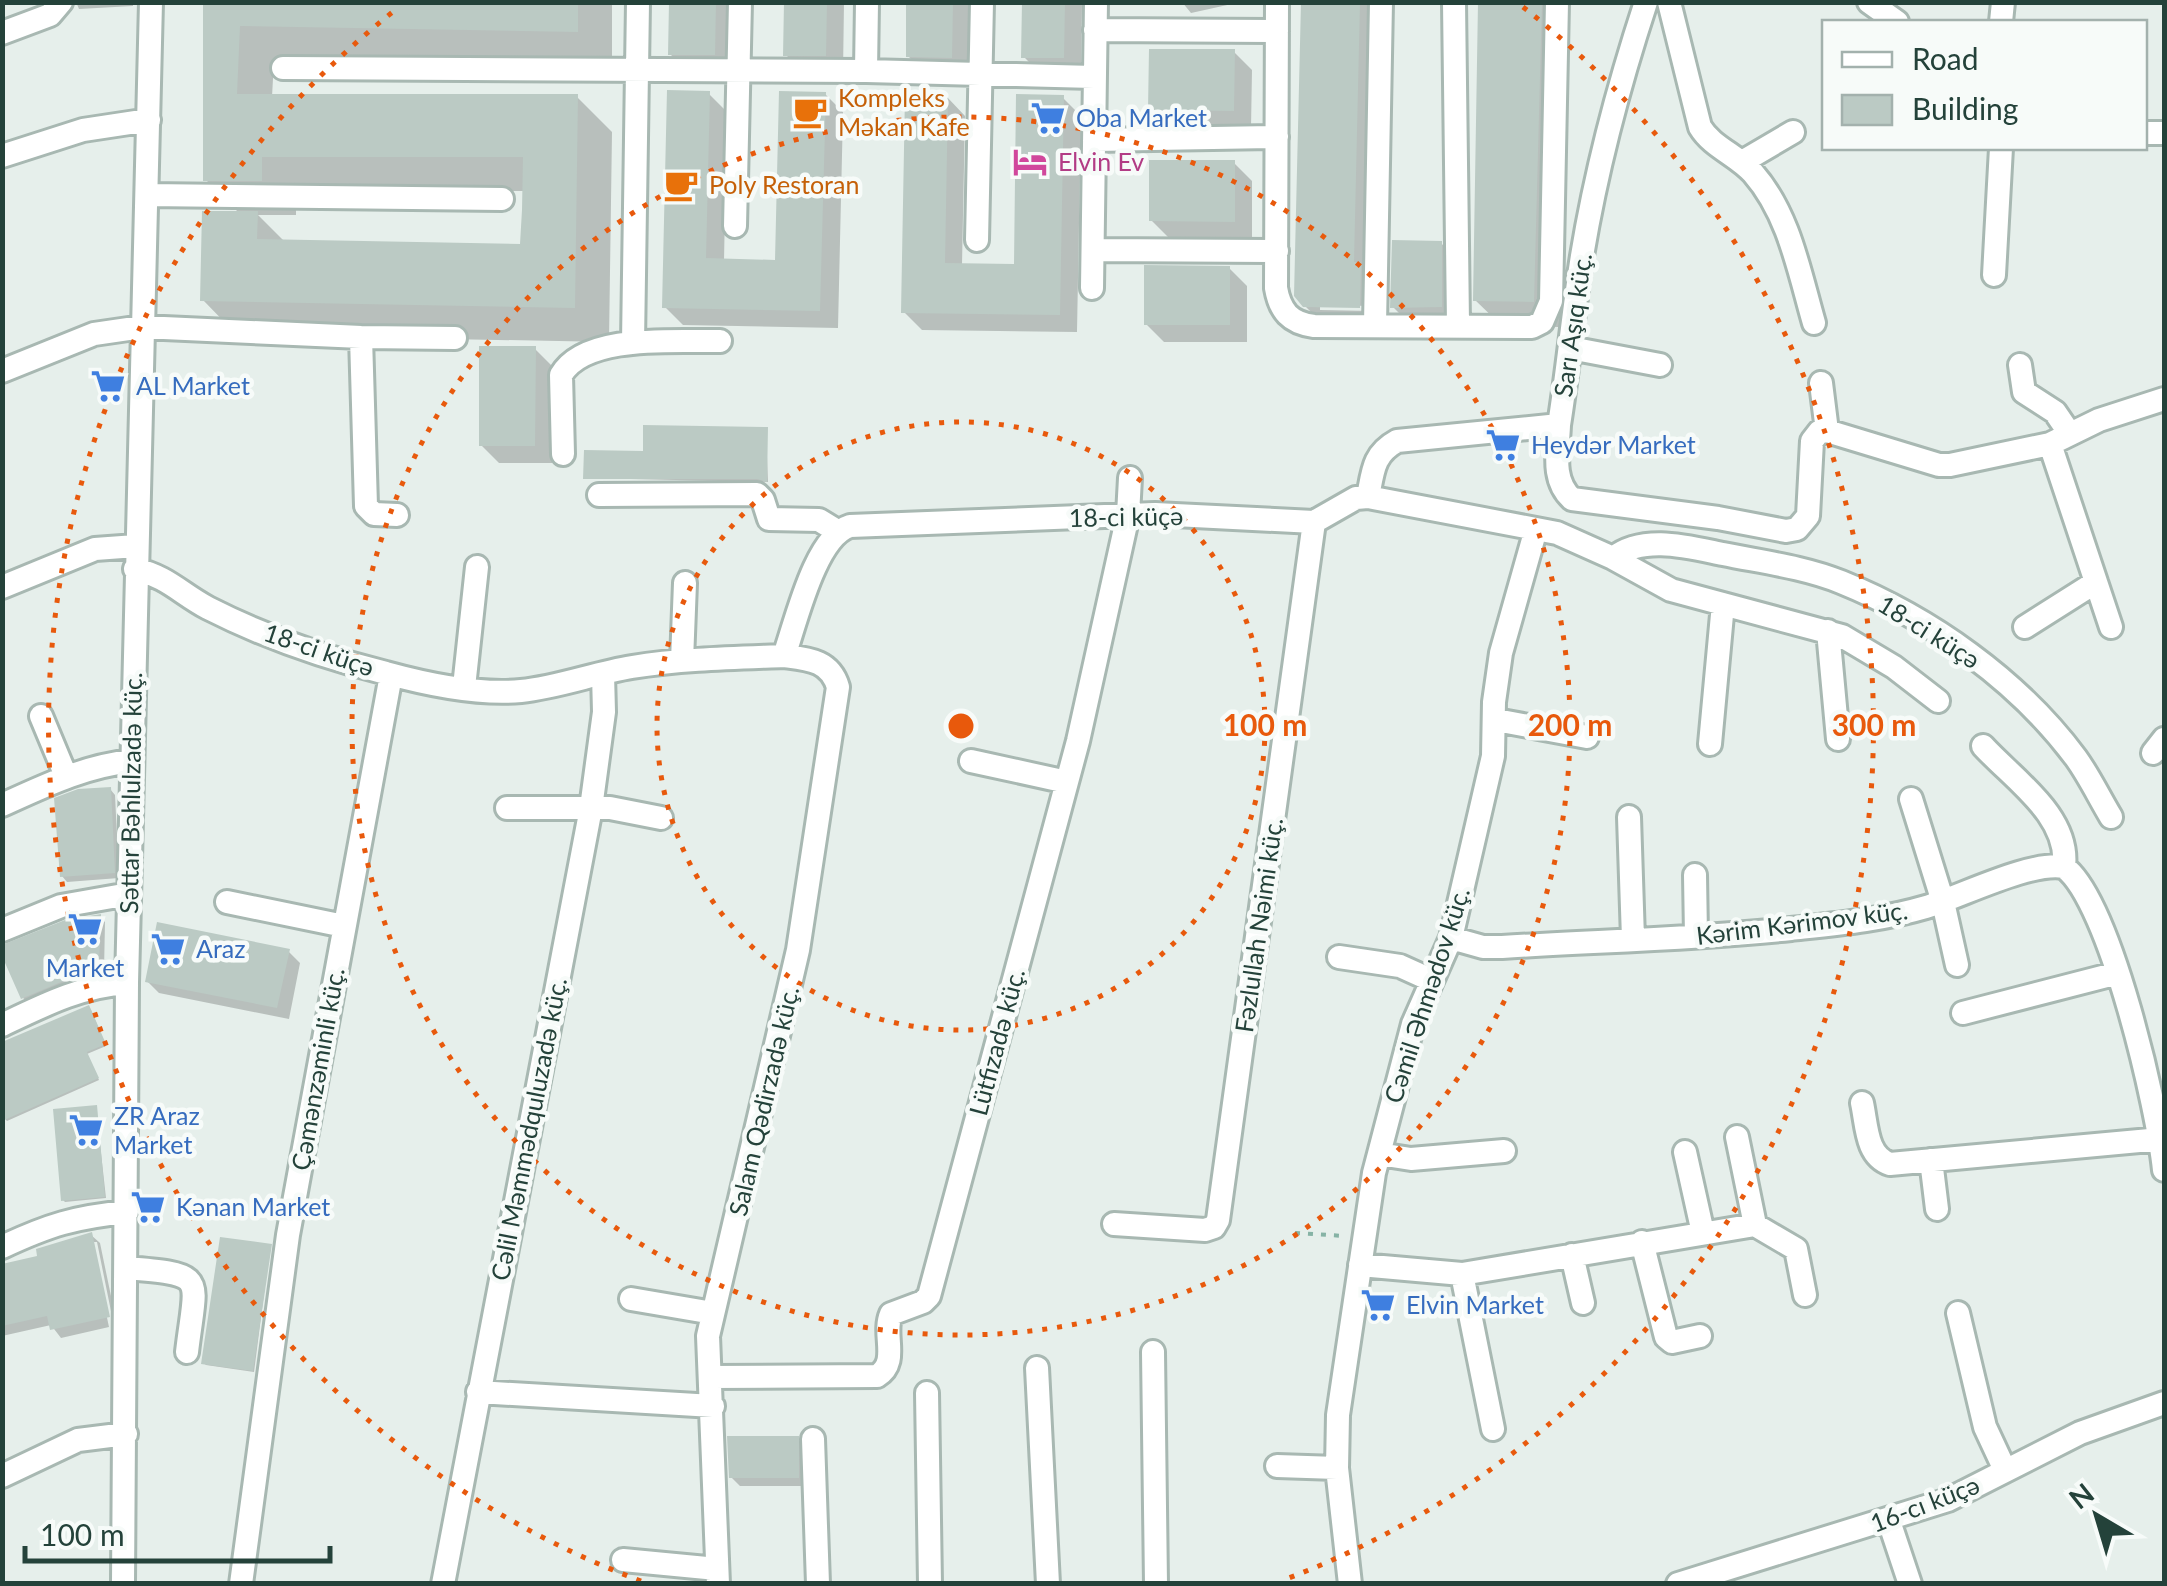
<svg xmlns="http://www.w3.org/2000/svg" width="2167" height="1586" viewBox="0 0 2167 1586" font-family="Lato,sans-serif">
<style>
.shadow{fill:#0003;fill-rule:evenodd}
.building{fill:#bbcac4}
.lines{fill:none;stroke-linecap:round;stroke-linejoin:round}
.minor-casing{stroke:#a8b8b2;stroke-width:28}
.path{stroke:#86b3a5;stroke-width:4;stroke-dasharray:5 8;stroke-linecap:butt}
.minor{stroke:#fff;stroke-width:22}
.ring{fill:none;stroke:#e8590c;stroke-width:5;stroke-dasharray:5 10}
.labels{text-anchor:middle;stroke-width:9;stroke-linejoin:round;paint-order:stroke}
.food-label{font-size:25px;fill:#c56008;stroke:#f7fbf9;text-anchor:start}
.shop-label{font-size:25px;fill:#366cbe;stroke:#f7fbf9;text-anchor:start}
.hotel-label{font-size:25px;fill:#b23c85;stroke:#f7fbf9;text-anchor:start}
.street-label{font-size:25px;fill:#24423a;stroke:#f7fbf9}
.centre{fill:#e8590c;stroke:#f7fbf9;stroke-width:5}
.ring-label{font-size:30px;text-anchor:middle;font-weight:bold;fill:#e8590c;stroke:#f7fbf9;stroke-width:9;stroke-linejoin:round;paint-order:stroke}
</style>
<rect width="100%" height="100%" fill="#e6efeb"/>
<path class="shadow" d="M76 2H133V6L79 9Z
M206 2H612V66L274 60 272 97H577L612 132 609 342 237 335 203 300 240 214 206 180ZM296 191H525L523 246 285 242 258 215H296Z
M671 2H733L732 72H688L670 54Z
M787 2H844L843 73H804L786 55Z
M909 2H971L970 75 926 74 908 56Z
M1024 2H1082L1081 75H1042L1024 57Z
M1182 2H1241L1191 13Z
M1304 2H1386V334L1332 333 1305 306ZM1320 305 1373 306V311L1320 310Z
M1481 2H1568L1560 327 1502 326 1475 300Z
M1234 52 1252 70 1251 128 1169 127 1151 109Z
M709 94 727 112 724 261 777 262 825 94 843 112 838 328 683 325 665 307Z
M947 97 965 116 962 265 1016 266 1063 98 1081 116 1077 332 922 330 904 312Z
M1234 163 1252 181V239L1169 238 1151 220Z
M1441 243 1467 270V332L1419 333 1393 307Z
M1229 268 1247 286V342H1164L1146 324Z
M535 349 553 367 552 463H499L481 445Z
M766 430 768 482 586 478 646 454Z
M110 789 115 795 119 878 67 882 62 876Z
M100 917 105 922 104 971 29 1003 23 998Z
M288 951 300 963 289 1019 159 993 147 981Z
M91 1010 106 1046 87 1054 99 1080 7 1121 5 1119Z
M96 1108 106 1198 65 1202 63 1200Z
M91 1235 100 1243 117 1325 114 1326 97 1242H91L109 1327 61 1338 51 1325 2 1336V1266L40 1258Z
M270 1247 254 1372 206 1365 204 1363Z
M798 1439 806 1448 807 1486H740L731 1477Z"/>
<path class="building" d="M203 2H578V32L240 26 237 94H578L575 308 200 301 202 211H258L257 239 520 244 522 210 523 157H262V181H203Z
M669 2H716L715 55H668Z
M784 2H827L826 56H783Z
M906 2H953L952 58 906 57Z
M1022 2H1065L1064 58H1021Z
M1301 2H1360L1354 262H1361L1360 308 1303 307 1294 296Z
M1478 2H1542L1534 302 1473 301Z
M1149 49H1235L1234 111 1148 110Z
M667 90 710 91 706 258 775 260 779 91 826 92 820 311 662 308Z
M905 94 948 95 945 263 1014 264 1016 94 1064 95 1060 315 901 313Z
M1149 160H1235V222L1149 221Z
M1392 240 1442 241V307L1390 308Z
M1144 265 1230 266V325H1144Z
M479 346H536L535 446H479Z
M643 425 768 427 767 482 757 479H583L584 450 643 451Z
M111 787 115 873 60 877 54 798 78 789Z
M101 914 99 966 21 999 2 956V945L65 920Z
M157 922 290 949 277 1008 145 982Z
M89 1005 106 1044 87 1052 99 1078 2 1121V1042Z
M97 1105 105 1197 61 1201 53 1109Z
M92 1232 110 1317 50 1330 47 1316 2 1326V1264L37 1256 36 1249Z
M220 1237 272 1244 253 1371 201 1364Z
M727 1436H799V1478H729Z"/>
<g class="lines">
<g class="minor-casing">
<path id="minor" d="M1277 2 1276 288C1280 311 1290 323 1314 326L1532 327 1542 322 1551 301 1557 2
M1454 2 1458 324
M1669 2 1700 127C1712 147 1737 155 1753 173 1789 214 1799 271 1814 323
M1869 2 1897 22
M2001 22 2003 2
M1095 30 1277 31
M2 33 50 15 61 2
M283 68 866 71 1094 77
M866 71 867 2
M2144 133H2164
M1094 140 1277 137
M2 156 83 130 149 120
M1742 162 1793 132
M147 195 502 199
M735 226 740 2
M977 240 982 2
M1093 250 1277 251
M1994 275 2001 148
M1092 288 1096 2
M1375 325 1381 2
M361 337 366 506 374 514 397 515
M633 343 638 2
M1570 348 1660 365
M2020 365 2024 392 2055 412 2070 434
M2 371 94 334 142 327 361 337 455 338
M1821 383 1827 431
M1559 425C1558 451 1551 480 1572 499L1718 518 1786 531 1797 529 1808 516 1812 441 1819 432 1827 431 1939 465H1950L2050 444 2099 420 2164 399
M2050 444 2111 627
M563 454 561 375C585 333 678 342 720 341
M599 495 757 494 763 500 769 519 819 520 837 531
M1368 497C1373 471 1373 454 1397 441L1559 425C1568 369 1573 312 1582 256 1596 171 1619 84 1646 2
M1613 558 1671 590 1842 636 1894 667 1938 701
M135 569C168 577 180 593 208 608 263 636 326 658 386 673 426 684 479 695 521 691 559 687 595 673 632 667 682 659 733 658 784 656 796 622 815 537 850 526L1155 514 1314 522 1356 498 1368 497 1557 533 1613 558C1643 534 1689 547 1723 554 1762 562 1804 567 1841 582 1930 618 2018 680 2076 758 2089 776 2099 797 2111 817
M2 587 95 549 136 546
M2025 627 2096 582
M1828 631 1838 739
M682 661 685 583
M464 687 477 567
M41 716 66 776
M1496 720 1587 737
M1710 744 1723 604
M1983 746C2014 780 2070 816 2064 867
M2153 753 2164 739
M971 761 1067 782
M1911 799 1943 902 1957 965
M2 805C46 785 85 766 132 761
M507 808H610L661 818
M1629 817 1633 939
M1695 875 1696 936
M227 902 344 926
M2 930 61 906 129 894
M1451 938 1483 947H1502C1598 941 1695 939 1791 929 1837 924 1882 920 1926 907 1962 896 2030 861 2064 867 2110 900 2158 1110 2164 1170
M1339 957 1400 966 1431 980
M1963 1013 2118 973
M2 1025C44 1005 81 986 127 983
M1862 1103C1867 1126 1866 1156 1890 1164L2161 1139
M1737 1137 1755 1225
M1685 1152 1703 1233
M1379 1154 1411 1159 1504 1151
M1931 1160 1937 1209
M1114 1224 1205 1230 1214 1227 1218 1220 1314 522
M1642 1242 1666 1337 1672 1342 1700 1336
M2 1247C49 1225 75 1217 127 1212
M1572 1255 1583 1303
M1360 1265 1462 1274 1755 1225 1796 1249 1805 1295
M127 1268C209 1275 196 1275 187 1352
M1462 1274 1493 1429
M631 1299 713 1313
M1958 1313 1985 1427 2005 1470
M1153 1352 1156 1584
M1037 1368 1048 1584
M710 1377 877 1376C900 1362 882 1335 891 1314L923 1302 929 1296 1078 741 1128 515 1130 478
M478 1392 713 1406
M927 1393 930 1584
M813 1439 818 1584
M1277 1466 1337 1468
M2 1476 78 1440 126 1434
M1889 1521 1910 1584
M623 1560 717 1569
M123 1584 127 983 151 2
M241 1584 288 1235 391 675
M443 1584 591 808 604 712 603 674
M718 1584 708 1336 798 950 838 687C830 660 808 659 784 656
M1350 1584 1337 1468 1338 1415 1374 1173 1413 1024 1451 938 1493 756 1494 702 1501 653 1536 529
M1678 1584 1948 1500 2080 1433 2164 1403"/>
</g>
<path class="path" d="M1295 1233 1345 1236"/>
<use href="#minor" class="minor"/>
</g>
<g class="ring">
<circle cx="961" cy="726" r="304"/>
<circle cx="961" cy="726" r="609"/>
<path d="M641 1581A913 913 0 0 1 399 7M1523 7A913 913 0 0 1 1281 1581"/>
</g>
<defs>
<g id="cafe-bare" transform="scale(2.7)"><path d="M-5.5-4.5H6V0H3Q3 3.5 0 3.5H-2.5Q-5.5 3.5-5.5 0ZM3-3.2v2h1.7v-2ZM-6 4.5H4V6H-6Z" fill="#e8710a" stroke="#f7fbf9" stroke-width="2.5" paint-order="stroke"/></g>
<g id="supermarket-bare" transform="scale(2.7)"><path d="M-6-5.5h2.5l.6 2H6L4.5 2H-2.5L-4.4-4H-6ZM-1.5 3.2a1.3 1.3 0 1 0 .1 0ZM3 3.2a1.3 1.3 0 1 0 .1 0Z" fill="#3f7fe0" stroke="#f7fbf9" stroke-width="2.5" paint-order="stroke"/></g>
<g id="hotel-bare" transform="scale(2.7)"><path d="M-6-4.5h1.5V1H6V5H4.5V3h-9V5H-6ZM-4 0a1.8 1.8 0 1 1 3.6 0ZM.5 0V-2.5h3Q6-2.5 6 0Z" fill="#d1479c" stroke="#f7fbf9" stroke-width="2.5" paint-order="stroke"/></g>
</defs>
<g fill-rule="evenodd">
<use href="#cafe-bare" x="810" y="112"/>
<use href="#supermarket-bare" x="1048" y="118"/>
<use href="#hotel-bare" x="1030" y="162"/>
<use href="#cafe-bare" x="681" y="185"/>
<use href="#supermarket-bare" x="108" y="386"/>
<use href="#supermarket-bare" x="1503" y="445"/>
<use href="#supermarket-bare" x="85" y="929"/>
<use href="#supermarket-bare" x="168" y="949"/>
<use href="#supermarket-bare" x="86" y="1130"/>
<use href="#supermarket-bare" x="148" y="1207"/>
<use href="#supermarket-bare" x="1378" y="1305"/>
</g>
<g class="labels">
<g class="food-label">
<text x="838" y="107">Kompleks<tspan x="838" dy="29">Məkan Kafe</tspan></text>
<text x="709" y="194">Poly Restoran</text>
</g>
<g class="shop-label">
<text x="1076" y="127">Oba Market</text>
<text x="136" y="395">AL Market</text>
<text x="1531" y="454">Heydər Market</text>
<text x="196" y="958">Araz</text>
<text x="85" y="977" text-anchor="middle">Market</text>
<text x="114" y="1125">ZR Araz<tspan x="114" dy="29">Market</tspan></text>
<text x="176" y="1216">Kənan Market</text>
<text x="1406" y="1314">Elvin Market</text>
</g>
<g class="hotel-label">
<text x="1058" y="171">Elvin Ev</text>
</g>
<g class="street-label">
<text transform="translate(1573 325) rotate(-82)" y="9">Sarı Aşıq küç.</text>
<text transform="translate(1126 517) rotate(-1)" y="9">18-ci küçə</text>
<text transform="translate(1929 632) rotate(32)" y="9">18-ci küçə</text>
<text transform="translate(319 650) rotate(19)" y="9">18-ci küçə</text>
<text transform="translate(131 793) rotate(-89)" y="9">Səttar Bəhlulzadə küç.</text>
<text transform="translate(1802 923) rotate(-7)" y="9">Kərim Kərimov küç.</text>
<text transform="translate(1259 925) rotate(-82)" y="9">Fəzlullah Nəimi küç.</text>
<text transform="translate(1427 995) rotate(-72)" y="9">Cəmil Əhmədov küç.</text>
<text transform="translate(997 1042) rotate(-75)" y="9">Lütfizadə küç.</text>
<text transform="translate(318 1069) rotate(-80)" y="9">Çəmənzəminli küç.</text>
<text transform="translate(764 1101) rotate(-77)" y="9">Salam Qədirzadə küç.</text>
<text transform="translate(529 1129) rotate(-79)" y="9">Cəlil Məmmədquluzadə küç.</text>
<text transform="translate(1925 1504) rotate(-21)" y="9">16-cı küçə</text>
</g>
</g>
<circle cx="961" cy="726" r="15" class="centre"/>
<g class="ring-label">
<text x="1265" y="736">100 m</text>
<text x="1570" y="736">200 m</text>
<text x="1874" y="736">300 m</text>
</g>
<rect width="2167" height="1586" fill="none" stroke="#24423a" stroke-width="10"/>
<rect x="1822" y="20" width="325" height="130" fill="#f7fbf9" stroke="#a3b1ad" stroke-width="2.5"/>
<rect x="1842" y="52" width="50" height="15" fill="#ffffff" stroke="#a3b1ad" stroke-width="2.5"/>
<text x="1912" y="70" font-size="30" fill="#24423a">Road</text>
<rect x="1842" y="95" width="50" height="30" fill="#bbcac4" stroke="#a3b1ad" stroke-width="2.5"/>
<text x="1912" y="120" font-size="30" fill="#24423a">Building</text>
<g transform="translate(2097 1516) rotate(322)" stroke="#f7fbf9" stroke-width="8" paint-order="stroke">
<path d="M0-8L18 38L0 25L-18 38Z" fill="#24423a"/>
<text y="-15" font-size="28" font-weight="bold" text-anchor="middle" fill="#24423a">N</text>
</g>
<path d="M25 1546v15h305v-15" fill="none" stroke="#24423a" stroke-width="5"/>
<text x="40" y="1546" font-size="30" fill="#24423a" stroke="#f7fbf9" stroke-width="8" paint-order="stroke">100 m</text>
</svg>
